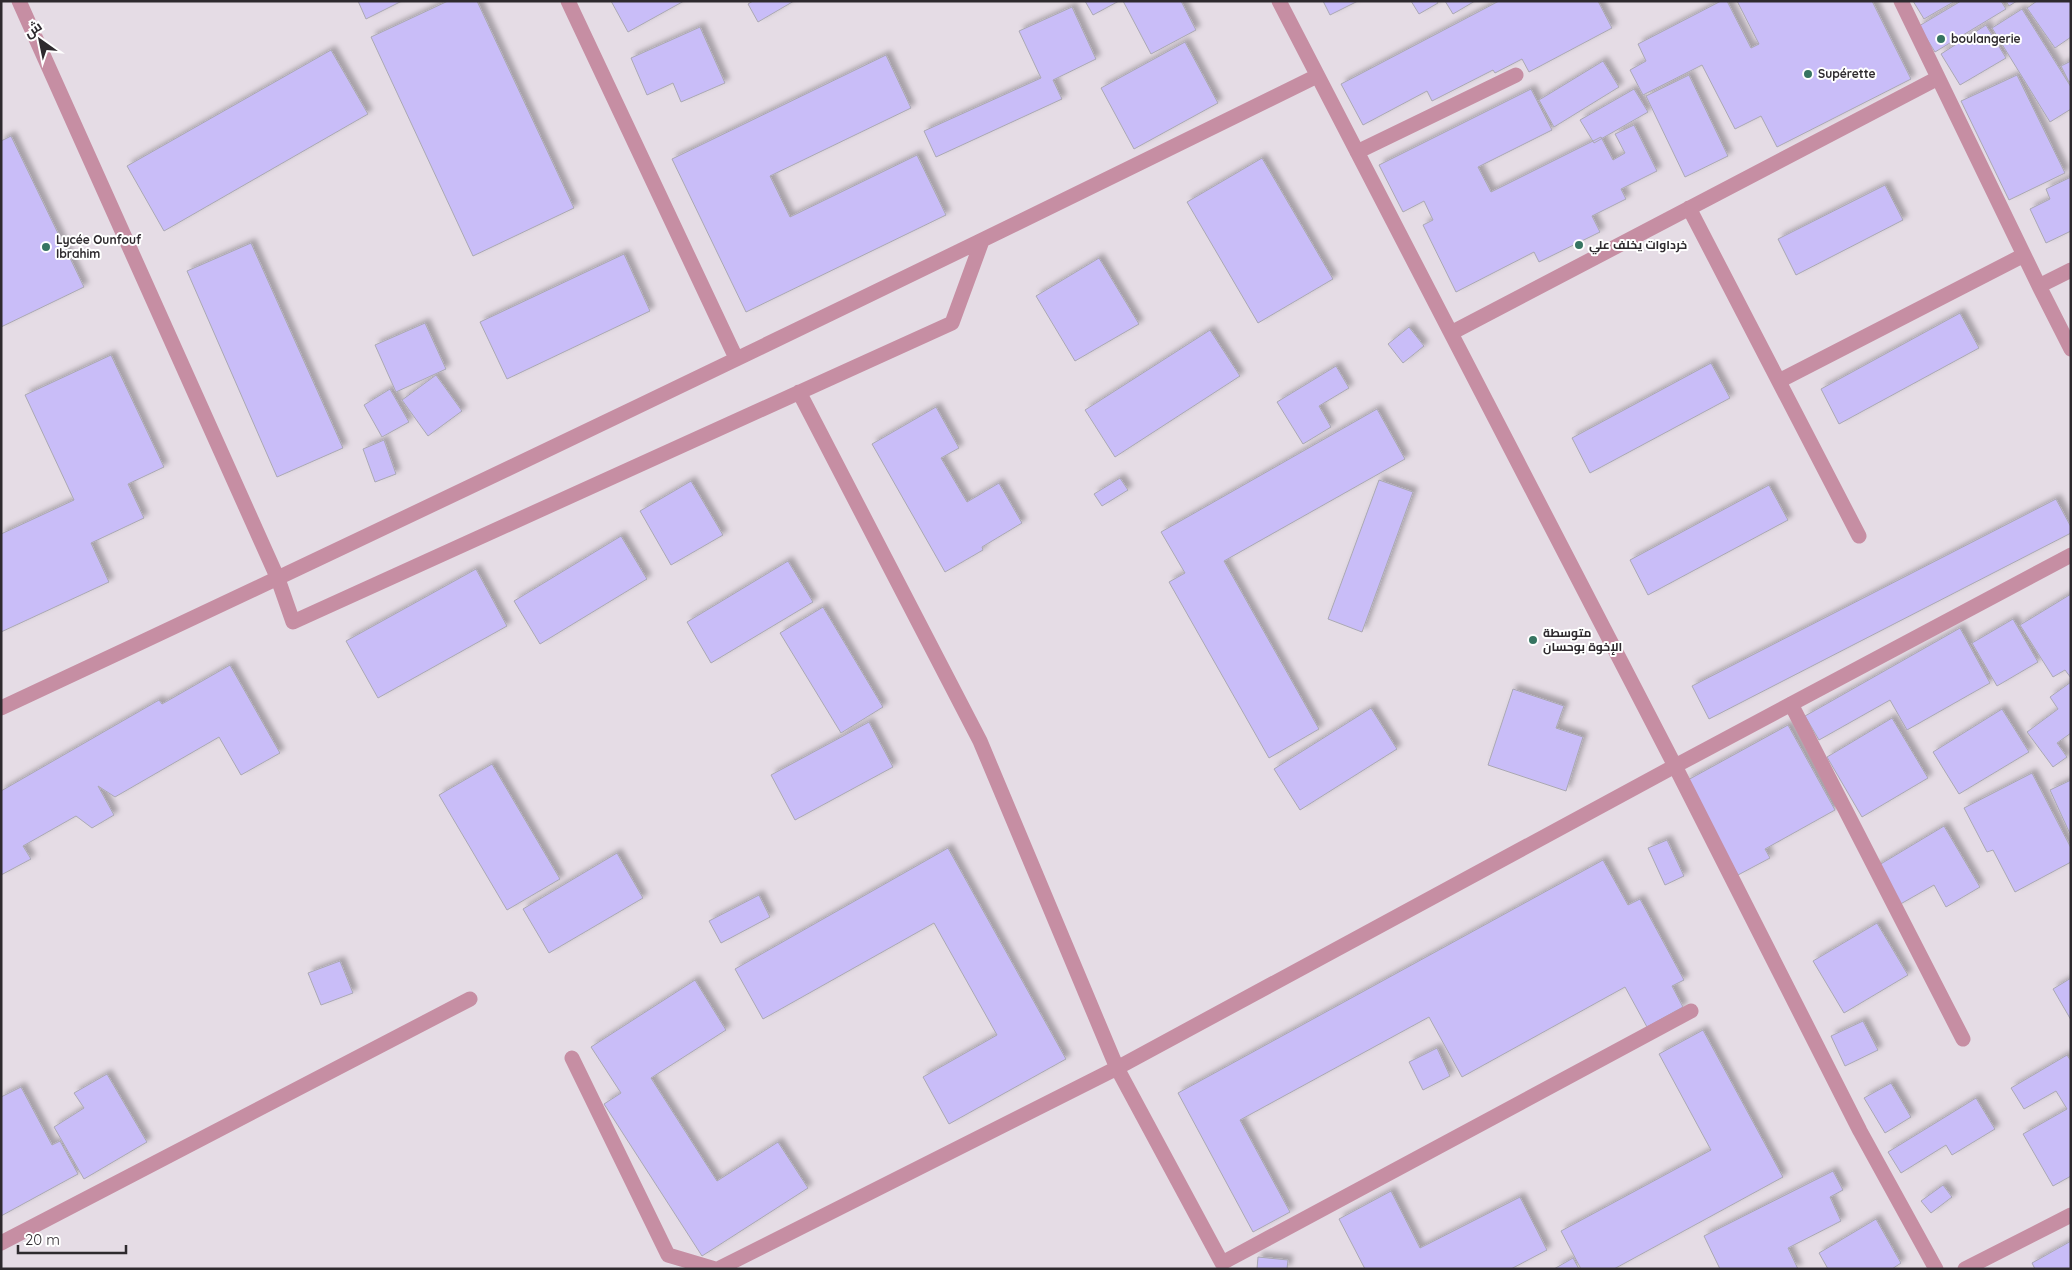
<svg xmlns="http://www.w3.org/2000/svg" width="2072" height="1270" viewBox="0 0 2072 1270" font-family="Quicksand,Cairo,sans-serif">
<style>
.building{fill:#c9bdf8;stroke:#aaa8b3;filter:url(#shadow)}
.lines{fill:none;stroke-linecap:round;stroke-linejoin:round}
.minor{stroke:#c68ea3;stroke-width:15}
.poi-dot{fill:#367461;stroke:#fff;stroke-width:2}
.labels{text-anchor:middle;stroke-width:4;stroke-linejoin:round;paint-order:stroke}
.poi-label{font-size:12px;font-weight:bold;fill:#2e2a2e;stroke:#fff;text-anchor:start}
</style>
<defs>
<filter id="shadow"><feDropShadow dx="4.5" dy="-4.5" stdDeviation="2.5" flood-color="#0004"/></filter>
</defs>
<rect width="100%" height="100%" fill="#e5dce5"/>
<path class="building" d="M358 1H402L366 19Z
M448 1H477L574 208 473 256 371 37Z
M611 1H684L628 32Z
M753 1H794L758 22 748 4Z
M1085 1H1119L1093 15Z
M1123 1H1181L1196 30 1151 54Z
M1323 1H1358L1330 15Z
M1411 1H1437L1438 3 1419 14Z
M1445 1H1475L1453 14Z
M1499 1H1598L1612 28 1529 72 1522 59 1495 73 1493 70 1432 101 1427 91 1363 125 1341 84Z
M1721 1H1727L1751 48 1759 44 1737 1H1872L1911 79 1777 147 1761 116 1735 129 1702 65 1643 95 1630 70 1646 61 1638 44Z
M1913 1H1955L1924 19Z
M1961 1H2001L2006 9 1935 52 1919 26Z
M2006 1H2017L2009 6Z
M2037 1H2071V37L2055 48 2027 8Z
M1072 7 1096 59 1053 80 1062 99 936 157 924 131 1041 78 1019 31Z
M2022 9 2071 87V109L2050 122 1992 28Z
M1986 25 2006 58 1960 85 1941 54Z
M700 27 725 83 681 102 673 83 647 95 631 58Z
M1185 42 1218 103 1134 149 1101 88Z
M331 50 368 114 164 231 127 166Z
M886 55 911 108 770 176 790 217 917 155 946 215 746 312 672 159Z
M1603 61 1619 87 1554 127 1539 100Z
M2071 61V81L2069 82 2061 66Z
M1689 75 1728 156 1685 177 1646 96Z
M2017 75 2065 173 2009 200 1961 101Z
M1531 89 1552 130 1478 167 1491 192 1601 137 1613 160 1625 153 1615 134 1634 125 1657 171 1621 189 1626 199 1592 216 1600 232 1539 262 1534 252 1456 292 1423 225 1433 220 1424 201 1403 212 1379 165Z
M1634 89 1648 112 1594 143 1580 120Z
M11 136 84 287 1 327V141Z
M1262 158 1333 279 1258 323 1187 202Z
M2071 177V231L2046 243 2030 209 2050 199 2046 189Z
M1885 185 1903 220 1796 275 1778 239Z
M251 243 343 448 277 477 187 271Z
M624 254 650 311 507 379 480 322Z
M1099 258 1139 324 1075 361 1036 296Z
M1960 313 1979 348 1839 424 1821 389Z
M425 323 446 369 396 392 375 345Z
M1409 327 1424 346 1403 363 1388 344Z
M1210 330 1240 376 1115 457 1085 410Z
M111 355 164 467 128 484 144 518 91 543 109 582 1 632V534L74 500 25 395Z
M1711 363 1730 398 1590 473 1572 438Z
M1336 366 1349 388 1319 406 1331 427 1303 444 1277 402Z
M436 375 462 411 428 436 402 400Z
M390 389 409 422 382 437 364 405Z
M936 407 959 448 941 458 967 502 999 483 1022 523 982 547 983 550 945 572 872 444Z
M1377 409 1405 459 1224 561 1319 729 1269 758 1169 582 1185 573 1161 532Z
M384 440 396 474 375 482 363 449Z
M1120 478 1128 490 1102 506 1094 494Z
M1379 480 1413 492 1362 632 1328 619Z
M691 481 723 535 671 565 640 511Z
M1769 485 1788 520 1648 595 1630 560Z
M2056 499 2071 527V533L1709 719 1692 686Z
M621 536 647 579 540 644 514 601Z
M788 561 813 602 711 663 687 622Z
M476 569 507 626 378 698 346 641Z
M2071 594V678L2065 670 2053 677 2020 625Z
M823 607 883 707 841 733 780 633Z
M2013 619 2038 662 1997 686 1972 643Z
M1960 628 1990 683 1907 730 1890 700 1819 740 1805 716Z
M230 665 280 753 241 775 219 737 115 797 98 786 114 815 92 828 76 816 23 846 31 859 1 875V791L159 700 162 704Z
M2071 682V733L2057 743 2067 757 2053 767 2027 732 2058 709 2050 697Z
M1513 689 1564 706 1556 728 1583 737 1566 791 1488 765Z
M1371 708 1397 749 1300 810 1274 769Z
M2002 709 2029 752 1959 794 1933 752Z
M1892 718 1928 778 1862 817 1827 757Z
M869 722 893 767 795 820 771 775Z
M1788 725 1835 810 1765 849 1770 858 1738 875 1686 781Z
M492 764 560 879 507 910 439 795Z
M2032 773 2071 848V862L2015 892 1993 850 1987 852 1964 808Z
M2071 780V836L2050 790Z
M1944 826 1980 887 1946 907 1934 885 1897 906 1874 868Z
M1667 840 1684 876 1665 885 1648 848Z
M948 848 1066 1059 949 1124 923 1077 997 1035 934 923 763 1019 735 969Z
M617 853 643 898 549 953 523 909Z
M1603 860 1628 905 1640 899 1684 980 1672 986 1683 1007 1647 1027 1625 987 1462 1077 1429 1017 1240 1120 1290 1212 1253 1232 1178 1093Z
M759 895 770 917 721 943 709 921Z
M1877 923 1908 975 1844 1013 1813 961Z
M340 961 353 993 321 1005 308 973Z
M2071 978V1020L2053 989Z
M695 980 726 1030 651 1078 717 1181 778 1142 808 1188 702 1256 604 1104 621 1093 591 1047Z
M1863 1021 1878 1050 1845 1066 1831 1036Z
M1703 1030 1783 1177 1614 1269H1581L1561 1231 1711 1150 1659 1054Z
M1437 1048 1450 1076 1423 1090 1409 1062Z
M2067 1055 2071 1061V1176L2053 1186 2023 1134 2067 1109 2056 1091 2024 1109 2011 1088Z
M107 1074 147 1142 84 1179 54 1127 84 1108 74 1093Z
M1891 1083 1911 1117 1885 1133 1864 1098Z
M21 1087 52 1145 60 1141 78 1174 1 1216V1097Z
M1976 1098 1995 1129 1952 1155 1946 1145 1901 1173 1888 1152Z
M1833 1171 1843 1190 1830 1197 1841 1221 1788 1248 1798 1269H1720L1704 1236Z
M1943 1185 1952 1197 1931 1213 1921 1201Z
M1391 1191 1420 1248 1520 1197 1547 1250 1511 1269H1365L1339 1219Z
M1876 1219 1901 1263 1892 1269H1828L1819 1253Z
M2071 1241V1269H2035L2032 1263Z
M1258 1257 1288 1260 1287 1269H1257Z
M1573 1258 1579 1269H1554Z"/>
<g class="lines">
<path class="minor" d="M19 1 278 579 293 622 952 323 982 241
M568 1 736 358
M1279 1 1675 766 1860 1131 1936 1269
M1901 1 2039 286
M1357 152 1516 75
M1689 208 1859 536
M2071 270 2039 286 2071 349
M1451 333 1938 78
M1779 381 2024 255
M799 392 980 741 1117 1068 1222 1263 1691 1011
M1791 704 1963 1039
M1 708C442 502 881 291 1317 76
M572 1058 668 1255 715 1269
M1 1243 470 999
M718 1269 1117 1068 1675 766 2071 555
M1965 1269 2071 1215"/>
</g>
<g class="poi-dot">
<circle cx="1941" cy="39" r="5"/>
<circle cx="1808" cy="74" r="5"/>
<circle cx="1579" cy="245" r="5"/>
<circle cx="46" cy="247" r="5"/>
<circle cx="1533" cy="640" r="5"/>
</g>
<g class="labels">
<g class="poi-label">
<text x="1951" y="43">boulangerie</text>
<text x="1818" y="78">Supérette</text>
<text x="56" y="244">Lycée Ounfouf<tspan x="56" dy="14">Ibrahim</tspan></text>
<text x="1589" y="249">خرداوات يخلف علي</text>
<text x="1543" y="637">متوسطة<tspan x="1543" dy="14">الإخوة بوحسان</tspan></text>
</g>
</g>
<rect width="2072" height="1270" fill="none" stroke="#2e2a2e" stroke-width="5"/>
<g transform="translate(40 40) rotate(327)" stroke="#ffffff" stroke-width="4" paint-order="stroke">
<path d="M0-4L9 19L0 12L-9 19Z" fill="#2e2a2e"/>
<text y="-8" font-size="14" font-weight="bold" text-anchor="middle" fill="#2e2a2e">ش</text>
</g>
<path d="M18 1245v8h108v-8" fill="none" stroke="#2e2a2e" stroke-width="2.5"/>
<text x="25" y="1245" font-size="15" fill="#2e2a2e" stroke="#ffffff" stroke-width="4" paint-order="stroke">20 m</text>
</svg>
